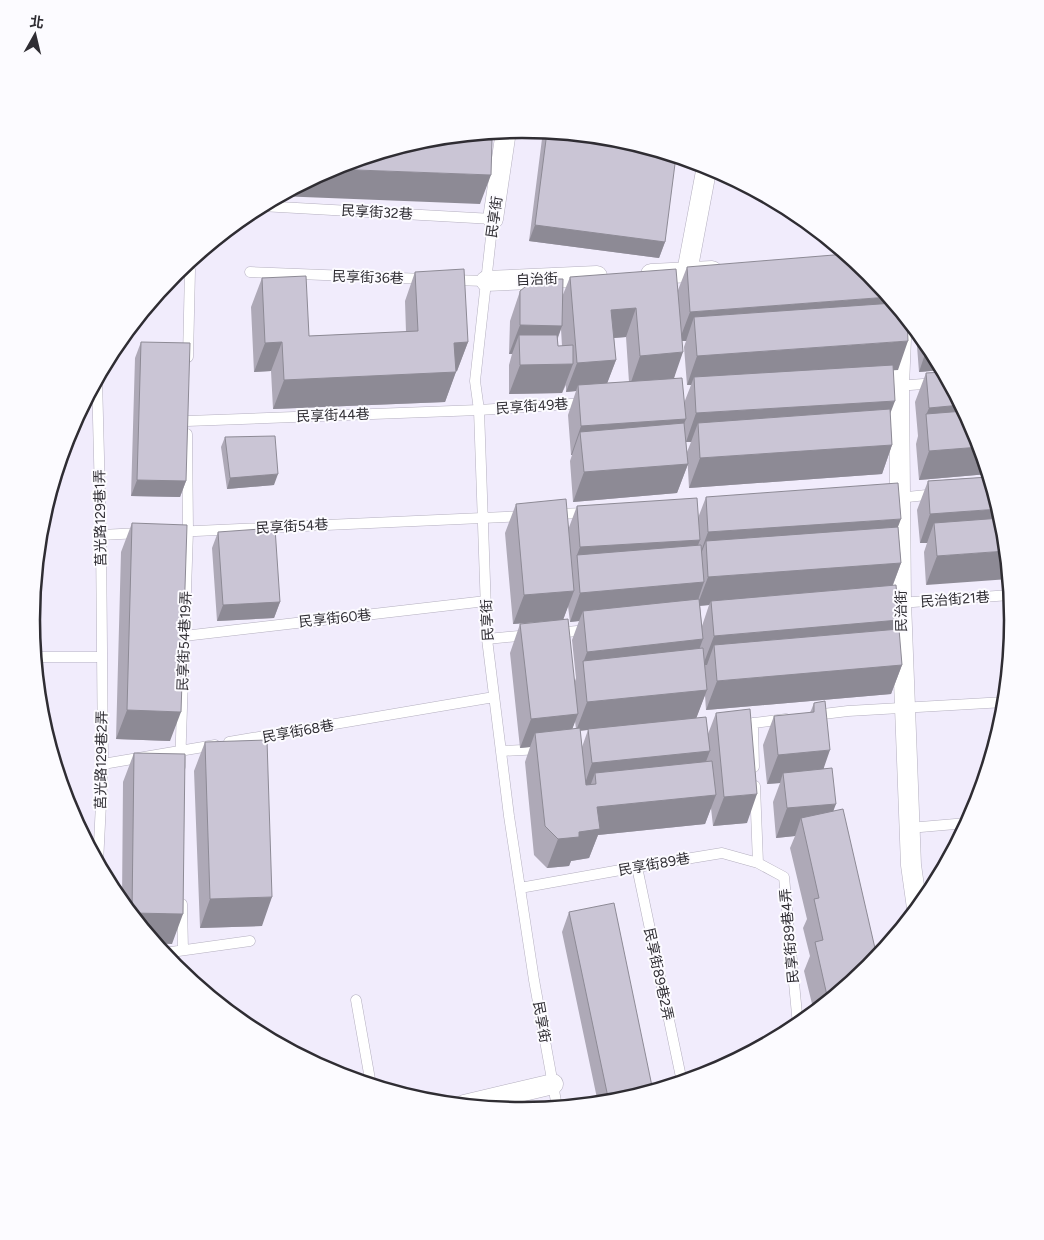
<svg xmlns="http://www.w3.org/2000/svg" width="1044" height="1240" viewBox="0 0 1044 1240" font-family="Figtree,'Noto Sans TC',sans-serif">
<style>
.lines{fill:none;stroke-linecap:round;stroke-linejoin:round}
.lane-casing{stroke:#b4afbf;stroke-width:11}
.street-casing{stroke:#b4afbf;stroke-width:21}
.lane{stroke:#fff;stroke-width:10}
.street{stroke:#fff;stroke-width:20}
.wall{fill:#aea9b7;fill-rule:evenodd}
.shaded-wall{fill:#8d8a95}
.building{fill:#cac5d5;stroke:#8d8a95}
.labels{text-anchor:middle;stroke-width:4;stroke-linejoin:round;paint-order:stroke}
.street-label{font-size:14px;fill:#2f2d33;stroke:#fcfbff}
.rim{fill:none;stroke:#2f2d33;stroke-width:2.5}
</style>
<rect width="100%" height="100%" fill="#f1ecfc"/>
<g class="lines">
<g class="lane-casing">
<path id="lane" d="M261 206 493 219 475 381 479 410 487 639 509 816 534 980 557 1107
M250 272 425 279
M175 273 190 270 188 357
M452 280 486 281
M97 379 101 535 103 764 98 863
M897 386 949 382
M187 421 479 410 586 403
M898 498 936 494
M554 514 587 513
M174 532 524 516
M101 535 140 533
M899 603 1010 595
M556 633 588 630
M184 636 486 601
M487 639 529 635
M35 657H102
M815 715 848 711 1005 702
M753 723 754 767
M738 725 786 719
M229 742 494 697
M501 751 542 749
M103 764 215 745
M180 767 188 531 187 434
M755 786 758 863
M909 828 967 823
M637 867 682 1082
M520 888 637 867 722 853 758 863 784 877 798 1025
M182 904 183 950
M164 953 250 941
M356 1000 371 1085"/>
</g>
<g class="street-casing">
<path id="street" d="M493 219 506 131
M687 272 707 166
M651 274 712 271
M486 281 597 276
M901 338 899 386 901 602 911 865 917 908
M464 1105 553 1084"/>
</g>
<use href="#lane" class="lane"/>
<use href="#street" class="street"/>
</g>
<path class="wall" d="M543 131 618 139 665 242 659 258 529 241Z
M687 267 898 370H893L890 414 892 445 882 474 689 488 687 452 691 442H686L688 464 677 493 573 502 570 461 572 455H571L568 415 576 391 566 392V385L562 393 509 394V365L512 354H509L510 321 520 291 562 297 570 277 678 290ZM561 329 562 346H558V338ZM626 337 629 382 607 383 616 360 614 338ZM682 341H686L684 347 687 385H691L684 403 674 378Z
M415 272 468 342 457 371H456L445 402 273 409 271 371 254 372 251 307 262 278 309 336 406 332 405 301Z
M917 331 930 348 942 370 919 372 916 333Z
M141 342 186 481 180 497 131 496 135 358Z
M926 373 976 432 988 474 919 480 916 444 918 436 915 402Z
M225 437 274 485 227 489 221 447Z
M989 477 926 585 924 552 927 543H920L917 510 928 481Z
M706 497 898 527 901 563 893 585 899 620 896 630 902 665 891 694 706 710 705 695 696 718 708 734 716 713 747 823 713 826 711 808 705 824 598 835 589 858 571 861 569 866 547 868 534 855 525 762 530 747 520 748 510 653 520 624 561 620 513 624 505 533 516 504 568 530 577 506 698 518ZM709 605 702 626 700 606ZM568 606 570 622 579 621 572 640 576 678 574 684 563 620ZM575 721 576 729H572ZM588 730 582 747 580 731Z
M132 523 170 741 116 739 121 552Z
M218 532 280 602 274 618 217 621 212 548Z
M814 703 824 769 869 967 814 1012 804 971 810 956 803 928 807 919 790 848 795 836 776 838 773 802 780 783 767 784 763 745 774 716 810 713Z
M205 742 262 926 200 928 194 771Z
M134 753 172 944 155 943 122 902 123 782Z
M569 912 617 1101 598 1103 562 932Z"/>
<path class="shaded-wall" d="M484 133H491L480 162 427 139Z
M330 169 491 175 480 204 278 196Z
M535 225 665 242 659 258 529 241Z
M889 297 902 313 694 317 686 341H679L690 312Z
M636 308 626 337 601 339 611 310Z
M520 325 562 326 551 355 519 335 512 354H509Z
M908 341 898 370 694 384V377L691 385H687L697 356Z
M282 342 271 371 254 372 265 343Z
M468 342 457 371 444 372 454 343Z
M928 345 930 348 942 370 919 372Z
M683 352 673 381 630 385 640 356Z
M616 360 605 389 578 385 576 391 566 392 577 363Z
M573 364 562 393 509 394 520 365Z
M456 372 445 402 273 409 284 380Z
M895 401 884 430 698 423 691 442H686L696 413Z
M961 405 975 432 926 415 929 408Z
M686 419 675 448 580 432 572 455H571L581 426Z
M892 445 882 474 689 488 700 458Z
M980 447 988 474 919 480 929 451Z
M688 464 677 493 573 502 584 472Z
M278 474 274 485 227 489 230 478Z
M137 480 186 481 180 497 131 496Z
M999 509 1003 525 934 523 927 543H920L930 514Z
M901 519 890 548 706 541 698 562H697L708 532Z
M700 540 689 569 577 555 569 576 580 547Z
M1006 551 1009 579 926 585 937 556Z
M901 563 890 592 711 601 709 605 697 606 708 577Z
M704 582 694 612 583 611 579 621 570 622 580 593Z
M574 591 563 620 513 624 524 595Z
M280 602 274 618 217 621 223 605Z
M899 620 889 649 714 645 707 665H703L714 636Z
M703 639 692 669 583 663 587 652Z
M902 665 891 694 706 710 717 681Z
M707 690 696 719 576 731 587 702Z
M127 710 181 712 170 741 116 739Z
M578 714 567 743 535 733 530 747 520 748 531 719Z
M830 750 820 779 783 773 780 783 767 784 778 755Z
M710 751 699 780 595 773 588 792H582L592 763Z
M757 794 747 823 713 826 724 797Z
M716 795 705 824 598 835 589 858 571 861 569 866 547 868 558 839 579 832 597 807Z
M836 804 825 833 801 818 795 836 776 838 787 808Z
M272 897 262 926 200 928 210 899Z
M132 913 183 914 172 944 155 943 132 914Z"/>
<path class="building" d="M547 132 618 139 676 156 665 242 535 225Z
M435 138 492 140 491 175 330 169 334 166 427 139Z
M846 254 869 273 889 297 690 312 687 267Z
M464 269 468 342 454 343 456 372 284 380 282 342 265 343 262 278 306 276 309 336 418 331 415 272Z
M676 269 683 352 640 356 636 308 611 310 616 360 577 363 570 277Z
M535 279H563L562 326 520 325V291Z
M894 303 907 319 908 341 697 356 694 317Z
M519 335H557L558 346 573 345V364L520 365Z
M141 342 190 343 186 481 137 480Z
M893 365 895 401 696 413 694 377Z
M943 372 961 405 929 408 926 373Z
M682 378 686 419 581 426 578 385Z
M890 409 892 445 700 458 698 423Z
M964 411 976 432 980 447 929 451 926 414Z
M684 423 688 464 584 472 580 432Z
M275 436 278 474 230 478 225 437Z
M989 477 999 509 930 514 928 481Z
M898 483 901 519 708 532 706 497Z
M697 498 700 540 580 547 577 506Z
M566 499 574 591 524 595 516 504Z
M1001 518 1003 525 1006 551 937 556 934 523Z
M132 523 187 525 181 712 127 710Z
M898 527 901 563 708 577 706 541Z
M275 528 280 602 223 605 218 532Z
M701 545 704 582 580 593 577 555Z
M896 585 899 620 714 636 711 601Z
M699 599 703 639 587 652 583 611Z
M568 619 578 714 531 719 520 624Z
M899 629 902 665 717 681 714 645Z
M703 648 707 690 587 702 583 661Z
M825 701 830 750 778 755 774 716 814 712V703Z
M750 709 757 794 724 797 716 713Z
M706 717 710 751 592 763 588 729Z
M580 728 586 785 596 784 595 773 712 761 716 795 597 807 600 829 579 832V837L558 839 545 826 535 733Z
M267 740 272 897 210 899 205 742Z
M134 753 185 754 183 914 132 913Z
M832 768 836 804 787 808 783 773Z
M843 809 877 957 869 967 828 1000 815 942 823 940 814 899 819 898 801 818Z
M614 903 653 1091 617 1101 609 1102 569 912Z"/>
<g class="labels">
<g class="street-label">
<text transform="translate(377 212) rotate(3)" y="5">民享街32巷</text>
<text transform="translate(494 217) rotate(-82)" y="5">民享街</text>
<text transform="translate(368 277) rotate(2)" y="5">民享街36巷</text>
<text transform="translate(537 279) rotate(-3)" y="5">自治街</text>
<text transform="translate(532 406) rotate(-4)" y="5">民享街49巷</text>
<text transform="translate(333 415) rotate(-2)" y="5">民享街44巷</text>
<text transform="translate(100 518) rotate(-91)" y="5">莒光路129巷1弄</text>
<text transform="translate(292 526) rotate(-3)" y="5">民享街54巷</text>
<text transform="translate(955 599) rotate(-4)" y="5">民治街21巷</text>
<text transform="translate(901 611) rotate(-91)" y="5">民治街</text>
<text transform="translate(335 618) rotate(-6)" y="5">民享街60巷</text>
<text transform="translate(487 620) rotate(-93)" y="5">民享街</text>
<text transform="translate(184 641) rotate(-88)" y="5">民享街54巷19弄</text>
<text transform="translate(298 731) rotate(-10)" y="5">民享街68巷</text>
<text transform="translate(101 760) rotate(-89)" y="5">莒光路129巷2弄</text>
<text transform="translate(654 864) rotate(-10)" y="5">民享街89巷</text>
<text transform="translate(789 936) rotate(-95)" y="5">民享街89巷4弄</text>
<text transform="translate(659 974) rotate(78)" y="5">民享街89巷2弄</text>
<text transform="translate(542 1022) rotate(80)" y="5">民享街</text>
</g>
</g>
<path d="M0 0H1044V1240H0ZM40 620a482 482 0 1 1 964 0a482 482 0 1 1-964 0Z" fill="#fcfbff" fill-rule="evenodd"/>
<path class="rim" d="M40 620a482 482 0 1 1 964 0a482 482 0 1 1-964 0Z"/>
<g transform="translate(35 35) rotate(8)" stroke="#fcfbff" stroke-width="4" paint-order="stroke">
<path d="M0-4L9 19L0 12L-9 19Z" fill="#2f2d33"/>
<text y="-8" font-size="14" font-weight="bold" text-anchor="middle" fill="#2f2d33">北</text>
</g>
</svg>
